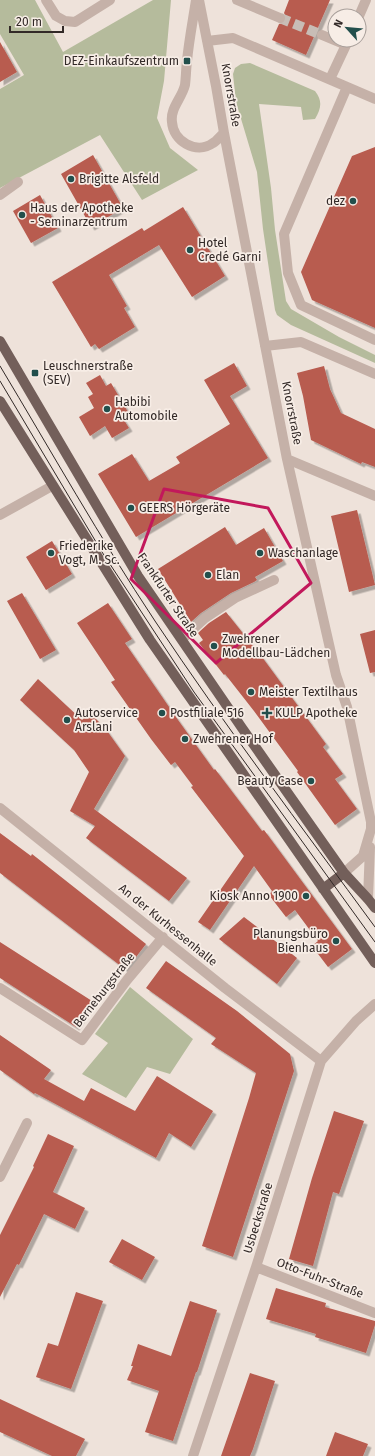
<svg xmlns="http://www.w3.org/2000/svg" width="375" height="1456" viewBox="0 0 375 1456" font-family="'Fira Sans',sans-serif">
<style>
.green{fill:#b5bb9c}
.building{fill:#b85b4f;filter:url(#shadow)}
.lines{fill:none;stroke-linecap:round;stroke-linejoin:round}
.minor-tunnel{stroke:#c8bdb6;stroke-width:10;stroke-dasharray:10 5;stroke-linecap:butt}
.minor{stroke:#c5b1a8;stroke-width:10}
.major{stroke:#735f5a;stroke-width:10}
.tram{stroke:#322927;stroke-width:1}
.marked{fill:none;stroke:#c2185b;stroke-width:3;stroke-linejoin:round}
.poi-dot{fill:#224f4c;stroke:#f7ede6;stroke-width:1.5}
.labels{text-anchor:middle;stroke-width:3.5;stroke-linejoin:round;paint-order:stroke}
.poi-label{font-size:12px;fill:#322927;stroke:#f7ede6;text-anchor:start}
.street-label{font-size:12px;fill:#322927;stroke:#f7ede6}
</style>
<defs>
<filter id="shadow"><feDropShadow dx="3.5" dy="3.5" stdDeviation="0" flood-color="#0004"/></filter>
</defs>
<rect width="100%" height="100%" fill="#eee2da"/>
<path class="green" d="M0 0H35L63 52 153 0H171L164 81 157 118 170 148 198 170 142 200 100 135 0 188V89L24 75 0 34Z
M250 63 315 91C323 101 321 109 315 119L303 120 301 107 259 104 271 188 275 230 286 301 291 309 339 337 375 355V363L291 325 277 315 275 310 263 229 257 172 236 102 233 74 235 68 241 64Z
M130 987 193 1039 170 1074 147 1067 126 1098 82 1074 108 1043 95 1034Z"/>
<path class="building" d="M289 0H330L306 55 272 40 279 24 284 23 286 21V17L284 13Z
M0 42 17 72 0 82Z
M375 147V328L312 300 301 272 352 156Z
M93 155 123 208 91 227 61 174Z
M40 195 58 228 31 243 13 211Z
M183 207 225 276 192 297 159 245 109 275 127 306 124 308 135 327 99 349 95 344 91 347 52 282 142 228 144 231Z
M234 363 247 386 230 396 268 458 136 537 98 474 132 454 149 481 180 463 176 457 230 424 204 380Z
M324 366 330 389 341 413 375 429V467L362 462 361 464 311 440 303 396 297 373Z
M100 375 106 386 111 383 128 412 122 417 129 428 112 438 105 426 90 436 79 417 94 408 88 397 93 394 86 383Z
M357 510 375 585 349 592 331 516Z
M225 527 236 545 264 528 283 561 255 577 257 580 254 582 231 593 201 613 191 622 158 569Z
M52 541 72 574 46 590 26 557Z
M22 593 56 650 40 659 7 601Z
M108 603 132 639 125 643 178 720 214 770 215 769 262 831 264 830 352 949 328 967 312 946 318 941 295 910 286 917 269 895 272 891 254 866 210 930 198 922 244 856 191 787 193 786 175 762 171 765 151 739 111 682 115 680 77 623Z
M226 612 262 657 326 744 323 747 343 774 335 779 357 809 335 825 297 772 298 771 254 711 225 674 224 675 199 643 203 640 198 633 209 623Z
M375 630V672L370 673 360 634Z
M38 679 82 720 90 713 105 728 125 756 94 809 187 878 169 901 86 838 95 826 70 811 89 772 74 750 20 700Z
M0 833 31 856 32 854 146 944 126 970 0 873Z
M244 917 297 958 277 984 219 939Z
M0 942 92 1001 76 1027 0 978Z
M166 961 237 1011 290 1054 294 1071 233 1257 202 1246 249 1098 256 1073 211 1044 216 1038 146 988Z
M0 1035 51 1070 44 1079 84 1101 91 1088 135 1111 157 1076 213 1111 191 1147 169 1133 156 1158 35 1093 34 1094 0 1070Z
M334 1111 364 1121 339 1194 333 1192 313 1266 289 1259 312 1178Z
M48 1134 74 1146 53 1192 85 1208 75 1229 44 1214 19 1265 17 1264 0 1297V1235L34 1167 33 1166Z
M122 1239 155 1257 142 1280 109 1262Z
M276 1288 326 1303 325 1307 375 1321V1325L366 1353 315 1337 316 1334 266 1319Z
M76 1292 103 1301 71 1389 36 1377 48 1343 58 1346Z
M190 1301 217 1310 197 1372H196L173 1441 145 1432 159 1391 127 1380 133 1366H131L138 1344 171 1356Z
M250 1373 275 1381 253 1449 250 1456H221Z
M0 1399 85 1439 76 1456H52L0 1432Z
M335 1432 368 1444 363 1456H326Z"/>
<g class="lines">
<path class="minor-tunnel" d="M280 18 322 35"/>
<path class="minor" d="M46 0 56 16 65 21 75 22 110 0
M196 0C193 20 189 40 187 61 186 69 186 77 185 85 182 98 170 108 172 122 173 141 196 155 213 143 217 141 220 136 224 133
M199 0 216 86 224 133 287 459 336 675 347 707 371 822V829L363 856 344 873
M237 0 280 18
M359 16 366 0
M322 35 346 45 348 40
M207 41 233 38 375 99
M330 79 346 45
M347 87 284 234 288 273 301 305 375 340
M0 195 18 182
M265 346 301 342 375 374
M287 459 375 496
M0 515 52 486
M182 639 205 618 235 598 274 580
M0 808 225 988 321 1061
M368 899 370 847
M0 988 82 1040 127 980 163 937
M0 1177 27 1123
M256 1267 375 1313
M193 1456 256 1267 321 1061 356 1021 375 1004"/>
<path class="major" d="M0 341 138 576 242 728 344 873 368 899 375 908
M0 401 150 640 375 963
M323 889 344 873"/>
<path class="tram" d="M0 366C51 451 100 538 155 621 225 726 301 826 375 927
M0 381 102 552 194 692 375 942"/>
</g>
<path class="marked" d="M164 489 268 508 311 583 216 663 131 579Z"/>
<g class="poi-dot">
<rect x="183" y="57" width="8" height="8" rx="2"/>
<circle cx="71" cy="179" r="4"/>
<circle cx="353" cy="201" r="4"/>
<circle cx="22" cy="215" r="4"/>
<circle cx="190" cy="250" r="4"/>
<rect x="31" y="369" width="8" height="8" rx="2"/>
<circle cx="107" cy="409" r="4"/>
<circle cx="131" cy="508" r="4"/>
<circle cx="51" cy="553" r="4"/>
<circle cx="260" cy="553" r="4"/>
<circle cx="208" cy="575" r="4"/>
<circle cx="214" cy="646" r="4"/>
<circle cx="251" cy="692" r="4"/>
<circle cx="162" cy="713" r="4"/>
<path d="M265 707h4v4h4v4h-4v4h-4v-4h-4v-4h4z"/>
<circle cx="67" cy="720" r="4"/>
<circle cx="185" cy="739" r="4"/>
<circle cx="311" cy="781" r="4"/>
<circle cx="306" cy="896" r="4"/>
<circle cx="336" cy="941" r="4"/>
</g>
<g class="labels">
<g class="poi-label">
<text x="179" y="65" text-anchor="end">DEZ-Einkaufszentrum</text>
<text x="79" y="183">Brigitte Alsfeld</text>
<text x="345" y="205" text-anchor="end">dez</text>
<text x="30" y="212">Haus der Apotheke<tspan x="30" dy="14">- Seminarzentrum</tspan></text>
<text x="198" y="247">Hotel<tspan x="198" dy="14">Credé Garni</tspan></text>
<text x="43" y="370">Leuschnerstraße<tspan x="43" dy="14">(SEV)</tspan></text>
<text x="115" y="406">Habibi<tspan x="115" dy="14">Automobile</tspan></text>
<text x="139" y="512">GEERS Hörgeräte</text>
<text x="59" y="550">Friederike<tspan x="59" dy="14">Vogt, M. Sc.</tspan></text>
<text x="268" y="557">Waschanlage</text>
<text x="216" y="579">Elan</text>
<text x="222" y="643">Zwehrener<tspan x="222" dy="14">Modellbau-Lädchen</tspan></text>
<text x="259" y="696">Meister Textilhaus</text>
<text x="75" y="717">Autoservice<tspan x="75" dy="14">Arslani</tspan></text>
<text x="170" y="717">Postfiliale 516</text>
<text x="275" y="717">KULP Apotheke</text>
<text x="193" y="743">Zwehrener Hof</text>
<text x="303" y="785" text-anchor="end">Beauty Case</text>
<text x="298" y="900" text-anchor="end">Kiosk Anno 1900</text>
<text x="328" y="938" text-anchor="end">Planungsbüro<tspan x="328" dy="14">Bienhaus</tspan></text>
</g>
<g class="street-label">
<text transform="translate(231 95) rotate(80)" y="4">Knorrstraße</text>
<text transform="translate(292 413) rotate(79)" y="4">Knorrstraße</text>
<text transform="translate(168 595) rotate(56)" y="4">Frankfurter Straße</text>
<text transform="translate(168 925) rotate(39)" y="4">An der Kurhessenhalle</text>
<text transform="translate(104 990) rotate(-52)" y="4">Berneburgstraße</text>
<text transform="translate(258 1218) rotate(-73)" y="4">Usbeckstraße</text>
<text transform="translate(320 1278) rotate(21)" y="4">Otto-Fuhr-Straße</text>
</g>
</g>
<g transform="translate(347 28) rotate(297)"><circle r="19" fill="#f7ede6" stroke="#a89f9a"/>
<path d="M0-3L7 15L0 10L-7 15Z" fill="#224f4c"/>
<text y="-6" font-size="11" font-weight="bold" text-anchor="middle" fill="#322927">N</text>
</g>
<path d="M10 26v6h53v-6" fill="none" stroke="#322927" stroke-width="2"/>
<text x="16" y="26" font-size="12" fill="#322927" stroke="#f7ede6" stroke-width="3" paint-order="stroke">20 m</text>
</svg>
